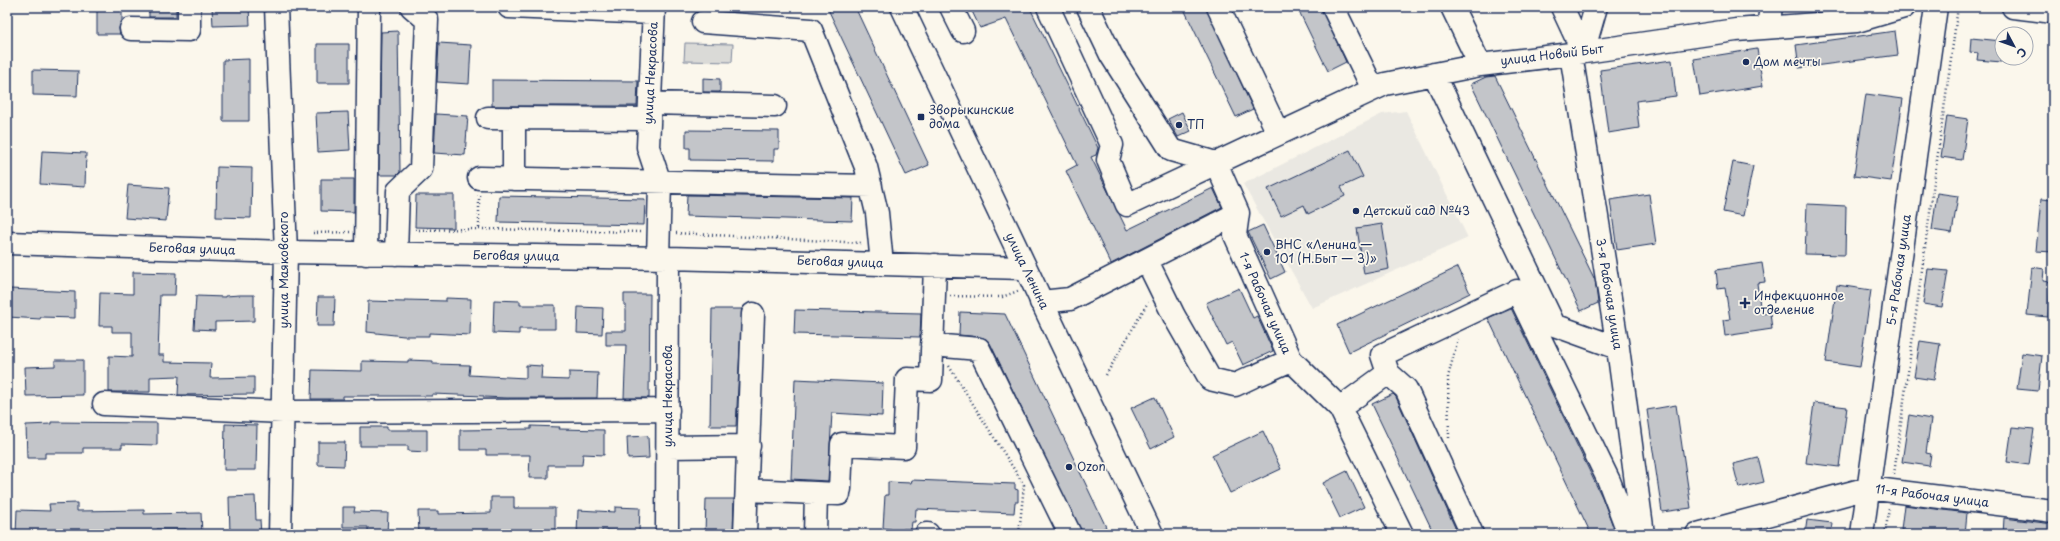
<svg xmlns="http://www.w3.org/2000/svg" width="2060" height="541" viewBox="0 0 2060 541" font-family="'Playpen Sans',sans-serif">
<style>
.built{fill:#eae8e2}
.green{fill:#dadad7;stroke:#7a849a}
.building{fill:#c3c5c9;stroke:#1b2f5e}
.lines{fill:none;stroke-linecap:round;stroke-linejoin:round}
.minor-casing{stroke:#1b2f5e;stroke-width:25}
.major-casing{stroke:#1b2f5e;stroke-width:25}
.path{stroke:#1b2f5e;stroke-width:2.5;stroke-dasharray:1 3;stroke-linecap:butt}
.minor{stroke:#fbf7ec;stroke-width:22}
.major{stroke:#fbf7ec;stroke-width:22}
.poi-dot{fill:#1b2f5e;stroke:#fbf7ec;stroke-width:1.5}
.labels{text-anchor:middle;stroke-width:3.5;stroke-linejoin:round;paint-order:stroke}
.street-label{font-size:12px;fill:#1b2f5e;stroke:#fbf7ec}
.poi-label{font-size:12px;fill:#1b2f5e;stroke:#fbf7ec;text-anchor:start}
</style>
<rect width="100%" height="100%" fill="#fbf7ec"/>
<filter id="ink" filterUnits="userSpaceOnUse"><feTurbulence type="fractalNoise" baseFrequency=".025" numOctaves="2"/><feDisplacementMap in="SourceGraphic" scale="8" xChannelSelector="R" yChannelSelector="G"/><feConvolveMatrix kernelMatrix="1 2 1 2 8 2 1 2 1" color-interpolation-filters="sRGB"/></filter>
<g filter="url(#ink)">
<path class="built" d="M1406 111 1468 238 1312 308 1243 184 1382 114Z"/>
<path class="green" d="M685 43 733 44 732 62 684 61Z"/>
<path class="building" d="M97 7H122V21L119 28 120 34H97Z
M149 7H176V17H149Z
M212 7H249L250 25 213 26Z
M827 7H855L929 165 906 175Z
M970 7H1035V9L1031 10 1098 148 1096 155 1091 157 1127 230 1213 188 1222 207 1111 264 1066 171 1077 165 1006 19 980 28Z
M1183 7H1206L1253 109 1236 117Z
M1297 7H1321L1346 62 1328 71Z
M398 31 400 172 397 175H379L381 32Z
M1895 31 1898 55 1799 68 1796 45Z
M1971 38 2002 41V62L1977 60 1978 53 1970 52Z
M439 43 471 45 469 84 437 82Z
M317 44H349V83H317Z
M1757 49 1763 86 1700 96 1694 59Z
M249 59V121H223V60Z
M1672 60 1676 96 1636 101 1639 128 1608 133 1600 70Z
M33 70 78 71 77 96 33 95Z
M1495 76 1595 280 1598 303 1581 311 1471 84 1486 77Z
M703 78 720 79V92H703Z
M492 80 638 81 637 106H492Z
M1866 94 1903 99 1891 181 1854 176Z
M348 112 350 150 318 152 316 113Z
M1182 112 1191 131 1178 137 1168 119Z
M436 114 468 116 465 155 434 153Z
M1947 116 1968 119 1962 160 1941 157Z
M686 130 779 131V149H774V161L690 160V148H686Z
M1350 150 1363 177 1341 187 1345 196 1308 214 1304 205 1281 216 1268 189Z
M42 151 86 153 85 187 40 184Z
M1733 162 1753 166 1743 216 1723 212Z
M217 167 252 168 251 218 216 217Z
M321 179H354V212L321 211Z
M128 185 169 188 166 221 125 218Z
M1937 193 1958 196 1952 233 1932 230Z
M1649 194 1656 244 1617 250 1610 200Z
M416 195H454V228L415 227Z
M687 195 853 198 852 221 686 216Z
M499 196 645 199 644 225 498 222Z
M2041 199 2053 200V252L2036 251Z
M1807 204 1846 206 1845 255 1805 254Z
M1382 224 1389 269 1364 274 1357 228Z
M1263 225 1285 272 1271 279 1248 232Z
M1762 263 1765 282 1757 283 1761 314 1770 313 1772 329 1725 336 1723 320 1730 319 1725 288 1718 289 1716 270Z
M1458 267 1470 293 1349 352 1337 325Z
M2032 267 2044 269 2043 281 2051 282 2048 317 2027 315Z
M1928 269 1948 271 1942 307 1923 304Z
M133 272 176 273 175 295H160L158 355H164V362L211 363 210 378 254 377V394L178 395 179 376 150 377V392H109V356L132 357V332H112V326H99L100 293 133 294Z
M1837 285 1871 290 1860 367 1826 362Z
M1239 288 1253 318 1257 316 1273 351 1243 365 1232 342 1226 345 1206 303Z
M10 289 75 292V318L41 317 40 319 8 317Z
M624 294H650L649 398H624L626 345H606V331H626V305H624Z
M240 295H254V321L215 322V330L194 329 196 296 225 297V296Z
M318 297H335L334 326H317Z
M446 298 471 299 470 335 429 333V336H404L367 332 368 301 405 302V300L446 301Z
M494 300 520 301V305H555V329H519V334L493 333Z
M578 307 603 308 602 334 577 333Z
M1511 308 1602 497 1616 534H1591L1488 318Z
M712 309H742L736 426H710Z
M795 310 921 313 920 337 794 334Z
M960 312 1005 314 1106 527 1090 534H1082L990 343 986 339 980 337 959 335Z
M1920 341 1940 344 1934 380 1914 377Z
M2022 353 2042 356 2038 391 2017 389Z
M55 360H83V395L26 396 25 367 55 366Z
M408 360 433 361V364L470 365 469 375 526 378V365L542 366 541 379 569 380V372L598 373 597 398H507L484 397V396L432 394V396H343V399H311L312 370 362 371V361L408 362Z
M795 379 883 383 882 416 832 413 828 481 791 479Z
M1393 394 1396 397 1458 534H1434L1372 404Z
M1155 397 1174 437 1151 449 1131 408Z
M1814 403 1847 407 1839 467 1806 463Z
M1676 405 1691 508 1662 512 1647 410Z
M1909 415 1931 419 1926 453 1931 454 1929 466 1902 462Z
M51 422 157 423V445L122 444V448H83V453H45V458H27L26 425 51 424Z
M225 424 257 425 256 470H224Z
M531 426 560 427 559 429 604 430V455L583 454 582 465H548V478H529L530 455H486V450H460V430L531 429Z
M360 427H387V430H427V452L408 451V446H360Z
M2012 427 2034 429 2029 465 2007 462Z
M1263 431 1281 469 1230 493 1212 455Z
M648 436 649 458 628 459 627 437Z
M318 442H345L344 466 318 465Z
M1758 458 1764 482 1739 488 1733 464Z
M1347 471 1364 507 1340 518 1323 483Z
M912 480 1015 484V489L1018 490V502H1015L1014 513 916 509 915 522H912L911 529H903V532H891V529L883 528 885 495H888V482L911 483Z
M255 496 256 520H260L261 534H230L229 497Z
M491 497H514V508H555V534H419L418 511H438V514L491 513Z
M706 499H734L733 534H705Z
M77 503V511L144 510V514L201 513 202 534H186V529H157V534H16L17 510 50 511 49 504Z
M1904 505 1967 513 1965 534H1939L1901 530Z
M343 507H355L354 512 388 513 387 534H368V527H343Z
M615 507 640 508 639 532 602 530V534H577L578 510 615 512Z
M2004 518 2053 524V534H2003Z
M1807 520 1832 523 1831 534H1805Z"/>
<g class="lines">
<g class="minor-casing">
<path id="minor" d="M276 7 286 252 280 534
M509 7 653 13
M654 7 648 147 660 183 658 258
M951 7 963 31
M1048 7 1112 145 1108 160 1127 205 1385 84 1480 65 1571 54 1736 30 1857 21 1904 7
M1088 7 1111 55 1171 150 1216 163
M1218 7 1278 133
M1333 7 1373 89
M1452 7 1480 65
M1562 7 1583 52
M2013 7 2053 12
M703 22 811 30 866 167 877 213 882 264
M1768 27 1771 7
M131 29 189 30V7
M1583 52 1596 7
M1571 54 1618 348 1643 534
M1434 74 1554 325 1618 348
M650 103 775 106
M488 118 649 119
M1216 163 1238 213 1235 235 1291 360 1340 408 1402 534
M479 178 871 186
M514 179V119
M7 243 286 252 668 258 1024 268
M366 254 369 7
M396 254 398 191 421 169 427 20 412 7
M1147 261 1174 316 1210 379 1235 385 1252 377
M1041 302 1070 299 1238 213
M932 345 979 349 1070 534
M1388 373 1406 389 1472 534
M1260 374 1291 360
M104 404 283 412 668 410
M1340 408 1388 373 1382 355 1517 291 1609 481 1629 534
M668 447 749 446
M840 489 842 444 904 447 907 379 931 380 935 265
M748 490 839 494
M667 534 668 258
M745 534 753 314
M815 534 816 494
M926 534H928
M1697 534 1868 488 2053 511
M1862 534 1936 7"/>
</g>
<g class="major-casing">
<path id="major" d="M902 7 1152 534"/>
</g>
<path class="path" d="M479 195V229
M415 230 479 229 642 232
M313 233 350 232
M676 233 863 243
M950 296 1002 297 1018 291
M949 366 1024 485 1019 534
M1106 375 1148 302
M1449 438 1448 377 1458 339
M1894 474 1958 7
M1885 534 1889 509"/>
<use href="#minor" class="minor"/>
<use href="#major" class="major"/>
</g>
</g>
<g class="poi-dot">
<circle cx="1746" cy="62" r="4"/>
<rect x="917" y="113" width="8" height="8" rx="2"/>
<circle cx="1179" cy="125" r="4"/>
<circle cx="1356" cy="211" r="4"/>
<circle cx="1267" cy="252" r="4"/>
<path d="M1743 297h4v4h4v4h-4v4h-4v-4h-4v-4h4z"/>
<circle cx="1069" cy="467" r="4"/>
</g>
<g class="labels">
<g class="street-label">
<text transform="translate(1552 55) rotate(-7)" y="4">улица Новый Быт</text>
<text transform="translate(651 73) rotate(-87)" y="4">улица Некрасова</text>
<text transform="translate(192 249) rotate(2)" y="4">Беговая улица</text>
<text transform="translate(516 256) rotate(1)" y="4">Беговая улица</text>
<text transform="translate(840 262) rotate(2)" y="4">Беговая улица</text>
<text transform="translate(284 270) rotate(-90)" y="4">улица Маяковского</text>
<text transform="translate(1899 270) rotate(-82)" y="4">5-я Рабочая улица</text>
<text transform="translate(1027 271) rotate(64)" y="4">улица Ленина</text>
<text transform="translate(1609 294) rotate(81)" y="4">3-я Рабочая улица</text>
<text transform="translate(1265 303) rotate(66)" y="4">1-я Рабочая улица</text>
<text transform="translate(668 396) rotate(-90)" y="4">улица Некрасова</text>
<text transform="translate(1932 496) rotate(7)" y="4">11-я Рабочая улица</text>
</g>
<g class="poi-label">
<text x="1754" y="66">Дом мечты</text>
<text x="929" y="114">Зворыкинские<tspan x="929" dy="14">дома</tspan></text>
<text x="1187" y="129">ТП</text>
<text x="1364" y="215">Детский сад №43</text>
<text x="1275" y="249">ВНС «Ленина —<tspan x="1275" dy="14">101 (Н.Быт — 3)»</tspan></text>
<text x="1754" y="300">Инфекционное<tspan x="1754" dy="14">отделение</tspan></text>
<text x="1077" y="471">Ozon</text>
</g>
</g>
<rect width="2060" height="541" fill="none" stroke="#fbf7ec" stroke-width="24"/>
<rect x="12" y="12" width="2036" height="517" fill="none" stroke="#1b2f5e" stroke-width="1.5" filter="url(#ink)"/>
<g transform="translate(2014 46) rotate(131)"><circle r="19" fill="#fbf7ec" stroke="#a1a7b3"/>
<path d="M0-3L7 15L0 10L-7 15Z" fill="#1b2f5e"/>
<text y="-6" font-size="11" font-weight="bold" text-anchor="middle" fill="#1b2f5e">С</text>
</g>
</svg>
